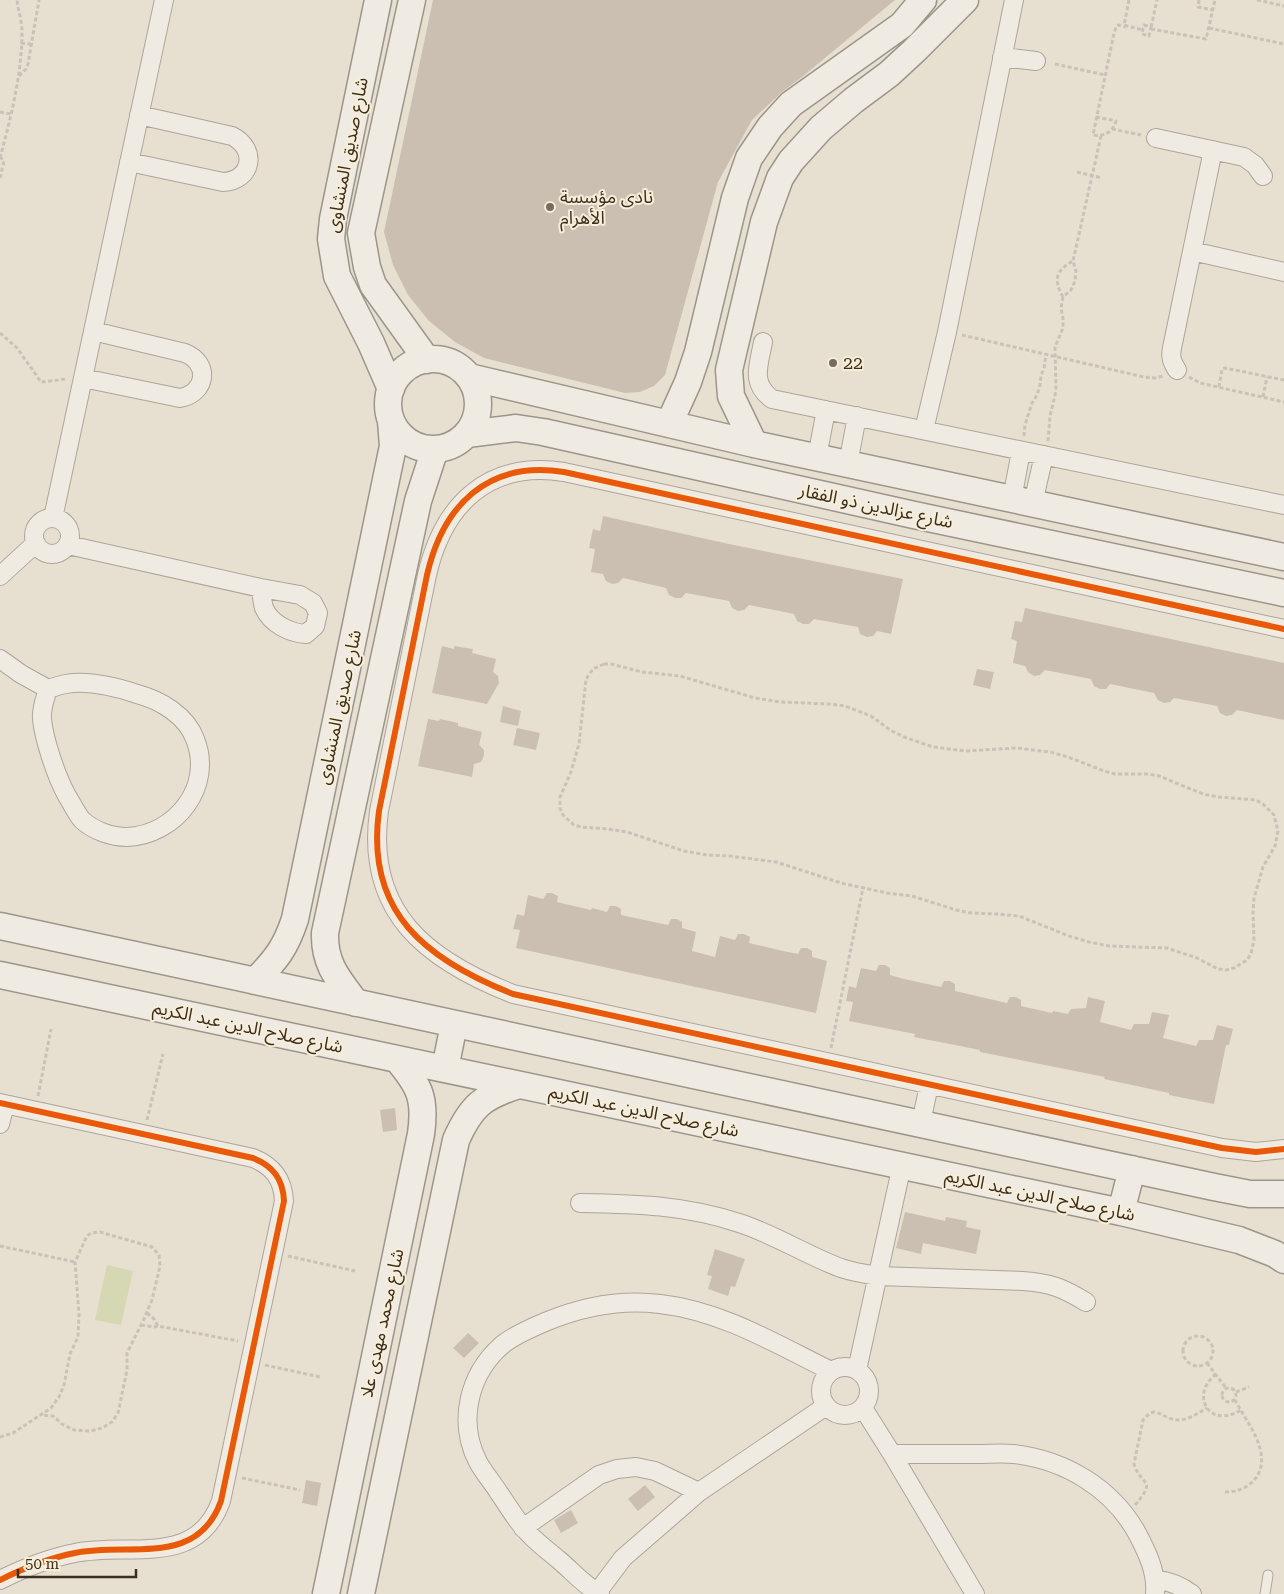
<svg xmlns="http://www.w3.org/2000/svg" width="1284" height="1594" viewBox="0 0 1284 1594" font-family="'Roboto Serif','Noto Sans Arabic',serif">
<style>
.green{fill:#d6d7b3}
.building{fill:#cbbfb2}
.lines{fill:none;stroke-linecap:round;stroke-linejoin:round}
.lane-casing{stroke:#ada599;stroke-width:11}
.street-casing{stroke:#ada599;stroke-width:20}
.secondary-casing{stroke:#9c958a;stroke-width:29}
.path{stroke:#c8c2b9;stroke-width:3;stroke-dasharray:4 2.5;stroke-linecap:butt}
.lane{stroke:#efebe3;stroke-width:9}
.street{stroke:#efebe3;stroke-width:18}
.secondary{stroke:#efebe3;stroke-width:26}
.cycleway-casing{stroke:#f7eed8;stroke-width:9}
.cycleway{stroke:#e8590c;stroke-width:6}
.poi-dot{fill:#786c5e;stroke:#f7eed8;stroke-width:2}
.labels{text-anchor:middle;stroke-width:4;stroke-linejoin:round;paint-order:stroke}
.street-label{font-size:18px;fill:#3d2e20;stroke:#f7eed8}
.poi-label{font-size:18px;fill:#3d2e20;stroke:#f7eed8;text-anchor:start}
</style>
<rect width="100%" height="100%" fill="#e7e0d1"/>
<path class="green" d="M107 1265 133 1271 121 1325 95 1320Z"/>
<path class="building" d="M433 0H895L802 77 782 92 752 120 718 182 665 375 654 386 640 392 625 393 484 358 455 342 429 321 408 295 393 265 384 232Z
M603 516 729 544 903 579 891 634 877 631 873 636 867 637 860 634 858 627 814 619 809 624H803L797 621 794 614 749 605 744 610 738 611 732 608 729 601 686 593 681 598H675L669 595 666 588 623 578 618 583 612 584 606 581 603 574 591 572 595 549 589 548 593 529 600 531Z
M1025 608 1284 663V720L1237 710 1232 715 1226 716 1220 713 1217 706 1174 698 1170 702 1164 703 1158 700 1154 693 1110 684 1106 689H1100L1094 686 1091 679 1045 670 1040 675 1034 676 1028 672 1025 666 1013 663 1017 641 1011 639 1015 621 1022 622Z
M442 646 454 649V646L473 649 472 653 496 659 493 672 498 676 499 683 487 704 432 693Z
M977 669 994 672 990 689 973 685Z
M503 706 521 711 518 726 500 722Z
M428 719 439 721 440 719 458 723V726L482 732 479 745 484 750V755L481 762 474 764 472 777 418 766Z
M517 728 540 733 536 750 513 745Z
M547 893H552L558 896 557 902 591 910 592 908 607 912 610 906H616L621 909V915L668 925 671 919H677L682 922V928L696 932 692 951 715 957 720 936 735 940 738 934H744L750 937 749 943 783 951 798 954 801 948H807L812 951V957L827 961 816 1013 516 948 520 930 513 929 517 914 524 916 528 895 543 899Z
M879 965H885L890 968V975L904 979 941 987 944 981H950L955 984V991L1007 1003 1010 997H1016L1021 1000V1006L1052 1013 1053 1011 1068 1014 1071 1009 1086 1008 1088 997 1105 1001 1100 1022 1131 1030 1134 1024H1149L1152 1012 1169 1015 1163 1038 1196 1046 1199 1040H1213L1217 1025 1233 1029 1229 1045H1226L1214 1104 1169 1095V1093L1104 1079 1105 1077 980 1052V1050L914 1037 915 1034 849 1021 853 1002 846 1001 849 986 856 988 861 968 876 971Z
M395 1108 397 1130 383 1132 380 1110Z
M905 1212 945 1221 946 1217 967 1221 966 1227 981 1230 976 1254 923 1243 921 1254 896 1248Z
M715 1249 745 1259 735 1287 731 1286 728 1296 708 1289 712 1276 707 1275Z
M468 1333 479 1343 464 1358 453 1348Z
M306 1480 321 1483 317 1506 302 1503Z
M645 1485 655 1497 638 1511 628 1499Z
M571 1510 578 1523 561 1533 554 1520Z"/>
<g class="lines">
<g class="lane-casing">
<path id="lane" d="M1265 1594 1268 1575"/>
</g>
<g class="street-casing">
<path id="street" d="M1002 57 1036 61
M1156 138 1244 157 1255 165 1263 176
M129 162 223 182C252 181 258 149 232 136L139 115
M1192 251 1284 272
M763 342C759 365 750 383 772 399L1284 505
M1177 370C1172 362 1170 357 1172 348L1213 150
M83 378 180 398C207 393 210 363 185 353L93 331
M924 430 947 332 1014 0
M817 457 826 410
M848 464 857 416
M1012 499 1021 451
M1033 503 1044 455
M53 518 164 0
M34 536a18 18 0 1 1 36 0a18 18 0 1 1-36 0Z
M68 545 261 588 300 595 313 603 318 613 315 626 306 634C290 633 271 624 264 608 262 602 262 594 261 588
M0 576 36 543
M1284 629 564 472C488 460 443 505 427 575L379 811C365 913 427 960 513 994L1222 1148 1256 1152 1284 1149
M0 659 21 674 48 689C54 687 60 685 66 684 89 680 116 687 137 694 160 700 186 715 195 739 214 786 176 835 127 837 112 837 94 831 82 820 76 813 71 802 66 794 56 775 44 740 42 719 41 708 45 699 48 689
M0 1103 253 1158C273 1166 283 1179 284 1201L221 1501C197 1568 130 1542 75 1553 49 1558 24 1568 0 1580
M921 1123 929 1085
M0 1124 5 1104
M580 1203C637 1204 685 1205 739 1223 774 1234 806 1255 841 1268 853 1272 865 1274 878 1276L1023 1281C1051 1283 1063 1288 1086 1302
M821 1391a24 24 0 1 1 48 0a24 24 0 1 1-48 0Z
M857 1370 902 1165
M863 1408 892 1454 975 1594
M892 1454C920 1454 948 1454 976 1454 989 1454 1002 1453 1014 1454 1065 1460 1112 1488 1137 1533 1147 1552 1157 1572 1155 1594
M523 1528 599 1475 617 1469 636 1467 655 1471 699 1492
M1156 1580C1170 1581 1180 1585 1192 1594
M596 1594 623 1558 699 1492 826 1406
M600 1594C585 1586 572 1571 559 1560 547 1550 533 1540 523 1527 514 1517 507 1504 499 1493 493 1483 484 1473 478 1462 457 1421 469 1374 502 1345 514 1335 531 1328 545 1322 581 1307 621 1299 660 1304 722 1311 776 1344 831 1371"/>
</g>
<g class="secondary-casing">
<path id="secondary" d="M378 0 333 219 331 239 337 276 371 343 391 389
M412 0 361 233 367 267 373 285 427 360
M388 404a45 45 0 1 1 90 0a45 45 0 1 1-90 0Z
M469 377 754 444 1284 557
M669 424 688 382 698 352 735 198 749 158 770 127 791 104 902 25 923 0
M467 434 516 428 543 432 914 515 1284 593
M754 444 731 396 729 370 764 222 780 178 791 161 821 128 854 100 889 74 915 50 965 0
M0 926 1214 1187 1250 1194H1284
M0 975 1121 1212 1239 1240 1275 1254 1284 1260
M255 981C276 960 286 947 295 919L393 446 391 421
M356 1003C338 979 324 964 325 933L418 501 435 449
M445 1069 454 1024
M1121 1212 1132 1169
M326 1594 421 1134C426 1099 420 1086 397 1059
M361 1594 456 1140C471 1106 483 1096 519 1085"/>
</g>
<path class="path" d="M1129 0 1124 25 1143 30
M1199 0 1198 7 1213 10
M1257 0 1284 6
M1144 25 1151 27 1149 36 1142 34Z
M1151 27 1157 0
M1209 28 1284 44
M1151 29 1206 39 1215 0
M21 43 31 44
M1055 64 1105 75
M19 76 26 69 28 64 39 0
M0 112 11 114
M1096 117 1116 121C1113 132 1104 137 1093 135L1114 33 1116 27 1118 25 1126 27
M1112 129 1141 135
M0 158C11 117 22 74 22 31 22 21 18 10 17 0
M1077 172 1102 178
M0 178 4 161 0 157
M1063 297C1053 280 1056 270 1073 261
M0 333 17 348 41 382 66 379
M962 335 1144 377 1155 378 1164 376
M1189 377 1200 383 1284 402
M1219 387 1222 369 1225 368 1284 380
M1263 397 1267 377
M1024 436 1025 425 1032 403 1037 395 1040 385 1041 375 1044 369 1046 354
M1048 441 1050 416 1056 391 1055 347 1063 328V318L1061 308 1063 297 1071 290 1075 281 1076 271 1073 261 1101 136
M604 664H611L642 672 680 676 755 698 780 702 829 704 845 706 871 716 890 730 904 737 933 747 966 751 1017 748 1050 752 1068 757 1104 771 1115 774H1148L1159 776 1203 794 1218 797 1256 800 1263 804 1274 815 1278 831 1275 846 1263 867 1254 898 1253 912 1254 940 1251 954 1247 960 1234 968 1226 970 1218 969 1197 958 1167 948 1109 946 1089 942 1069 936 1019 916 997 914 971 913 956 910 912 896 887 893 841 883 776 862 730 856 707 855 684 851 627 832 608 829 581 827 574 825 563 815 560 808V797L571 772 579 744 586 679 593 669Z
M831 1048 863 888
M38 1096 51 1029
M147 1120 163 1054
M0 1246 75 1262
M288 1256 355 1271
M147 1313 154 1319 158 1326
M141 1325 154 1327 158 1326 238 1341
M1183 1351a15 15 0 1 1 30 0a15 15 0 1 1-30 0Z
M1207 1363 1226 1388
M265 1365 320 1377
M1216 1374C1190 1394 1208 1430 1241 1410
M1222 1395a7 7 0 1 1 14 0a7 7 0 1 1-14 0Z
M1236 1392 1249 1387
M0 1437 13 1433 51 1408 59 1397 64 1385 70 1354 78 1337 79 1314 75 1262 87 1236 91 1233 100 1232 152 1247 159 1255 160 1266 152 1300 144 1319 127 1353V1370L118 1413 112 1422 102 1428 91 1431 74 1430 62 1424 53 1416 40 1415
M242 1478 300 1490
M1225 1492C1237 1492 1248 1488 1256 1478 1273 1453 1247 1423 1235 1400
M1135 1505C1158 1478 1141 1487 1134 1464L1143 1420 1150 1413 1154 1412C1160 1413 1164 1416 1169 1418 1183 1424 1195 1415 1207 1408"/>
<use href="#lane" class="lane"/>
<use href="#street" class="street"/>
<use href="#secondary" class="secondary"/>
<g class="cycleway-casing">
<path id="cycleway" d="M1284 629 564 472C488 460 443 505 427 575L379 811C365 913 427 960 513 994L1222 1148 1256 1152 1284 1149
M0 1103 253 1158C273 1166 283 1179 284 1201L221 1501C197 1568 130 1542 75 1553 49 1558 24 1568 0 1580"/>
</g>
<use href="#cycleway" class="cycleway"/>
</g>
<g class="poi-dot">
<circle cx="550" cy="207" r="5"/>
<circle cx="833" cy="363" r="5"/>
</g>
<g class="labels">
<g class="street-label">
<text transform="translate(347 155) rotate(-79)" y="6">شارع صديق المنشاوى</text>
<text transform="translate(876 506) rotate(12)" y="6">شارع عزالدين ذو الفقار</text>
<text transform="translate(339 707) rotate(-78)" y="6">شارع صديق المنشاوى</text>
<text transform="translate(248 1027) rotate(12)" y="6">شارع صلاح الدين عبد الكريم</text>
<text transform="translate(644 1111) rotate(12)" y="6">شارع صلاح الدين عبد الكريم</text>
<text transform="translate(1040 1195) rotate(12)" y="6">شارع صلاح الدين عبد الكريم</text>
<text transform="translate(382 1323) rotate(-78)" y="6">شارع محمد مهدى علا</text>
</g>
<g class="poi-label">
<text x="560" y="203">نادى مؤسسة<tspan x="560" dy="21">الأهرام</tspan></text>
<text x="843" y="369">22</text>
</g>
</g>
<path d="M18 1569v8h118v-8" fill="none" stroke="#3d2e20" stroke-width="2.5"/>
<text x="25" y="1569" font-size="15" fill="#3d2e20" stroke="#f7eed8" stroke-width="4" paint-order="stroke">50 m</text>
</svg>
